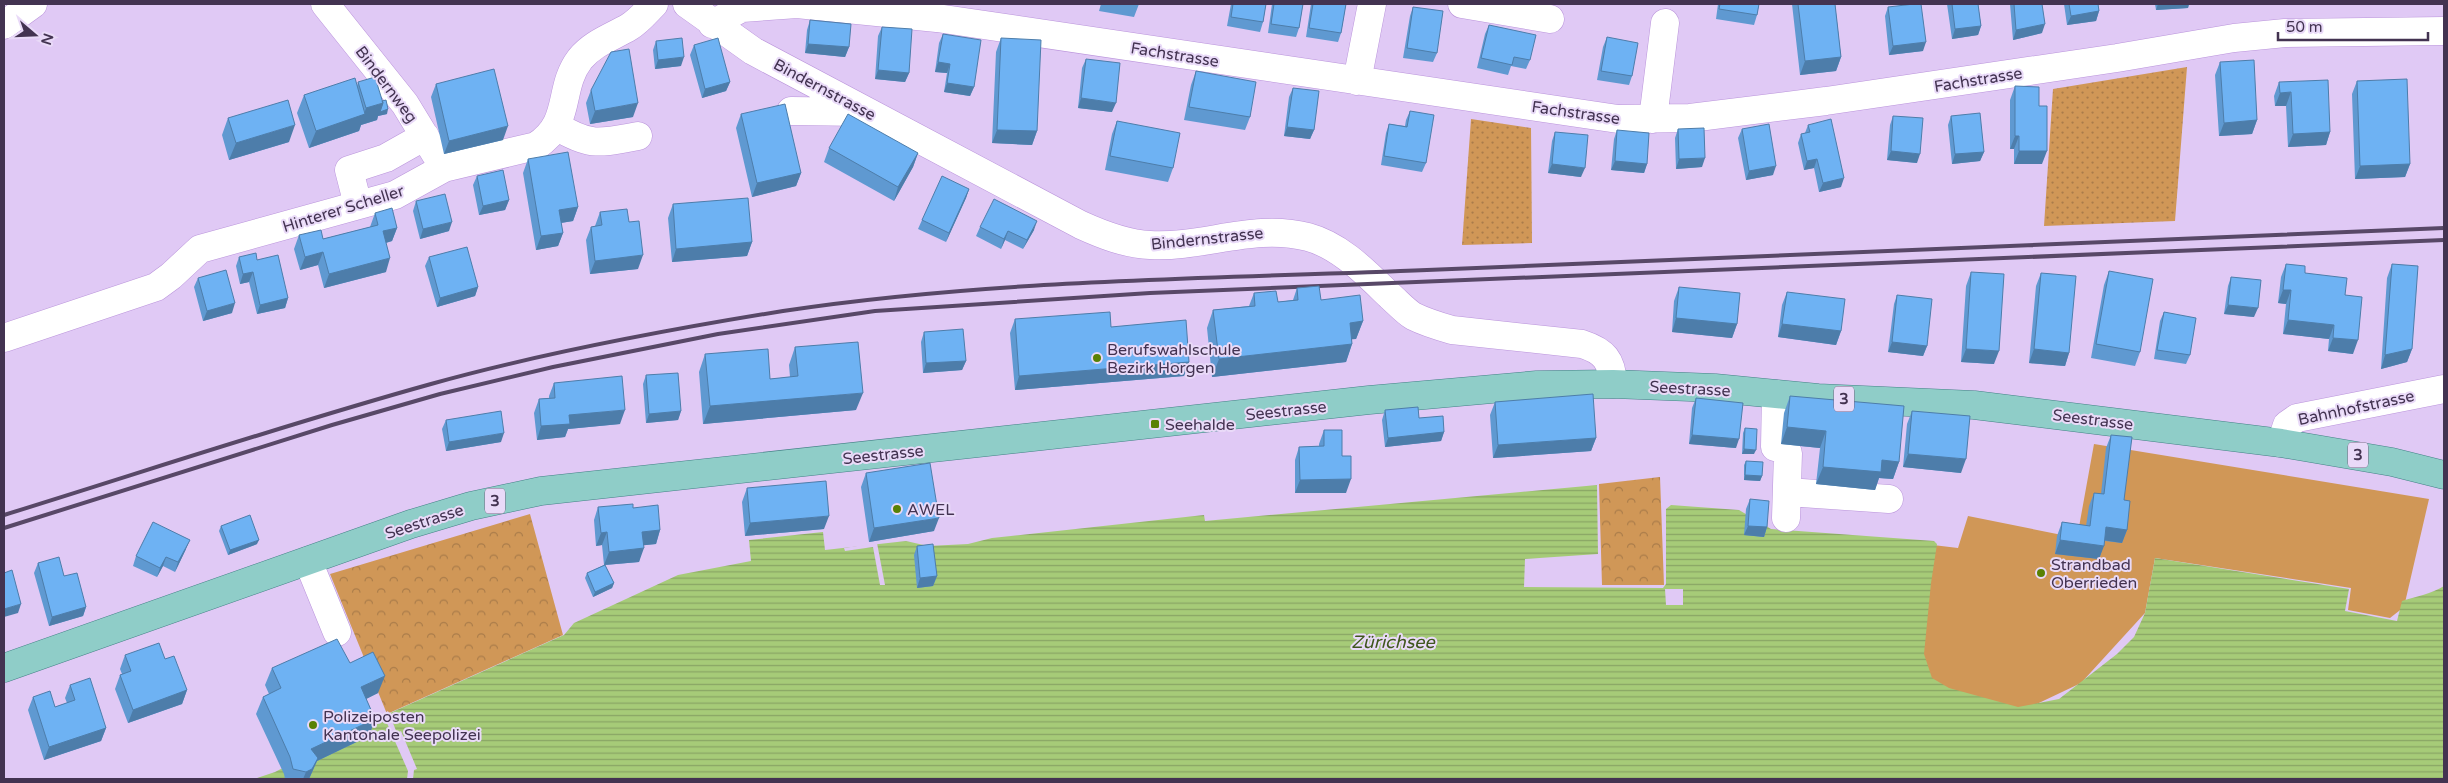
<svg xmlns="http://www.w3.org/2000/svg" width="2448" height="783" viewBox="0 0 2448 783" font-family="'Varela Round',sans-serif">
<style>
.grass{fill:url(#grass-dots)}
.park{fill:url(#park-crowns)}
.garden{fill:#d09757}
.water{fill:url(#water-rules)}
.pier{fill:#e0c9f5}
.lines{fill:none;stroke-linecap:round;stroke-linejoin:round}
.minor-casing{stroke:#ba94db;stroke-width:29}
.major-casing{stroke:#448186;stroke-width:29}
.minor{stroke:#fff;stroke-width:28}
.major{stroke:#8fcdc8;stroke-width:28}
.rail{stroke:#584867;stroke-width:4}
.wall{fill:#5f99d1}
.shaded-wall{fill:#4d7daa}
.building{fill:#6eb2f3;stroke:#4d7daa}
.poi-dot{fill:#598104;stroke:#e9daf8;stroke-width:2}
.labels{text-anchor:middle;stroke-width:4;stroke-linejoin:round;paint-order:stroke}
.shield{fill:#e9daf8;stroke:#756583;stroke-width:1}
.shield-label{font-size:15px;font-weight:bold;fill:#433351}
.street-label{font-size:16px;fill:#433351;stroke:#e9daf8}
.poi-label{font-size:16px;fill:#433351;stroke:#e9daf8;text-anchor:start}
.water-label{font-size:18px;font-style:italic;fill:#40571e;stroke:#e9daf8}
</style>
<defs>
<pattern id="grass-dots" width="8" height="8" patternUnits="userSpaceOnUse" patternTransform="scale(1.25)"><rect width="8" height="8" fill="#d09757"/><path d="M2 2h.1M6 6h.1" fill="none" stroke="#aa7c4a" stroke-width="1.8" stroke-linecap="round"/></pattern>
<pattern id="park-crowns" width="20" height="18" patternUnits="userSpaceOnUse" patternTransform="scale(1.25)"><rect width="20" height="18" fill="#d09757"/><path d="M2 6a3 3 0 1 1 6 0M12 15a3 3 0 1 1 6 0" fill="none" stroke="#aa7c4a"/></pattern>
<pattern id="water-rules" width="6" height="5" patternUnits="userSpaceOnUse" patternTransform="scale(1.25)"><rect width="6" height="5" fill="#a6cb78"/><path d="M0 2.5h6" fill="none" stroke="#89a565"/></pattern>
</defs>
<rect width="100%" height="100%" fill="#e0c9f5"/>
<path class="grass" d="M2187 67 2175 221 2044 226 2053 89Z
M1471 119 1531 128 1532 243 1462 245Z"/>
<path class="park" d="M1660 477 1664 585H1602L1599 484Z
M530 514 563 635 387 714 330 574Z"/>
<path class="garden" d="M2094 444 2429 499 2404 607 2390 618 2348 610 2351 588 2155 558 2145 613 2081 683 2018 713 1920 684 1933 545 1958 548 1968 516 2077 538Z"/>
<path class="water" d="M1597 485 1598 554 1525 559 1524 587 1663 588 1666 584V509L1671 505 1739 510 1771 529 1934 541 1937 544 1931 583 1924 654 1932 678 1949 688 2018 707 2059 699 2117 654 2134 637 2145 613 2155 558 2349 589 2345 611 2397 621 2402 601C2417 596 2431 594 2444 586V779H254L275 772 390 713 564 635 574 623 678 575 751 561 749 540 823 532 825 550 906 541 928 546 968 544 992 538 1204 515 1205 521Z"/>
<path class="pier" d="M877 543 885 585H880L873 547 845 551 844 548Z
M1665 589H1683V605H1666Z
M388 711 397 733 401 731 417 769 414 770 413 779H407L408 771 383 714Z"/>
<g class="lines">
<g class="minor-casing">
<path id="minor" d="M325 4 405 104 444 168
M687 4 753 51 1081 225C1103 235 1126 244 1150 245 1204 248 1254 223 1308 237 1341 246 1366 273 1390 296 1397 302 1405 311 1413 316 1425 322 1438 326 1452 330L1582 344C1604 351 1612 360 1613 384
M1462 4 1550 19
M712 24 742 8 797 4 937 18 1618 119 1690 118 1826 101 2117 58 2234 38 2285 33 2444 31
M4 25 33 4
M1357 81 1372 4
M791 111 864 112
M1653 119 1665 23
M556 126C591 147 599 143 638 136
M358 205 349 170 386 158 425 136
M4 338 156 287 171 276 200 249 395 195 444 168 536 146C573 122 557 89 580 59 593 43 612 37 629 27 639 21 646 12 654 4
M1776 394 1775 447 1785 449 1788 453 1786 518
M2281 443 2287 425 2297 418 2444 389
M1787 492 1889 499
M308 561 337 632"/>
</g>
<g class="major-casing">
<path id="major" d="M4 668 411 524 471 506 541 491 1369 400 1537 385 1613 384 1715 388 1818 398 1974 405 2281 443 2392 462 2444 475"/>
</g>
<use href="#minor" class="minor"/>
<use href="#major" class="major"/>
<path class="rail" d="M4 515C146 471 287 424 431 384 546 352 665 330 783 311 996 279 1213 279 1427 270 1766 257 2105 244 2444 228
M4 528 332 425 440 394 553 367 718 334 875 311 1150 293 2444 240"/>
</g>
<path class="wall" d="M1101 4H1139L1134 17 1099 11Z
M1231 4H1266L1263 22 1260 32 1227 26Z
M1272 4H1303L1299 28 1296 37 1268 33Z
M1311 4H1346L1341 33 1338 42 1306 37Z
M1718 4H1759L1757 15 1754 25 1716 19Z
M1792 4H1835L1841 57 1836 71 1800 75Z
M1947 4H1978L1981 26 1978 35 1952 39Z
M2010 4H2042V33L2013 40Z
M2064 4H2098L2099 11 2096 21 2067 25Z
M2155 4H2189L2188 8 2156 10Z
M1413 7 1437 53 1433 62 1403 58 1410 16Z
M1888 7 1923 51 1889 55 1885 16Z
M810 20 849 47 845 57 805 53 807 30Z
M1489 25 1530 60 1526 69 1511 66 1508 75 1477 68 1485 34Z
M882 27 909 73 905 82 875 79 878 36Z
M943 34 974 87 970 96 944 92 947 73 935 72 939 43Z
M1607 37 1632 76 1629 85 1597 80 1603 47Z
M1001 38 1037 131 1032 145 992 143 996 52Z
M656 41 681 66 655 69 653 50Z
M694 45 730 82 726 91 702 98 690 55Z
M1086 59 1112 112 1078 108 1082 68Z
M2220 62 2257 120 2252 134 2219 136 2215 75Z
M1196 71 1250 117 1245 130 1184 120 1191 85Z
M2357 81 2410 164 2405 177 2355 179 2352 94Z
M358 82 387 114 378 116 377 120 361 125 359 131 309 148 297 113 304 95 357 86Z
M2279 82 2330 132 2326 145 2288 147 2286 106H2275L2274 96Z
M436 84 503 140 444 154 431 97Z
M2015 86 2042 164H2014V149H2010V100Z
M1293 88 1314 130 1310 139 1284 136 1289 97Z
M591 90 633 117 590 124 586 103Z
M1410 111 1426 163 1422 172 1381 165 1386 133 1389 124 1405 126 1406 120Z
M741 114 801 173 796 186 752 197 736 128Z
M1893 116 1917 163 1887 160 1890 125Z
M1951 116 1984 152 1980 161 1952 164 1948 125Z
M228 118 289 142 229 160 222 135Z
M1117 121 1173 168 1168 182 1105 170 1112 134Z
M1808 125 1841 187 1819 192 1814 168 1804 170 1798 143 1801 134 1805 133Z
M1678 129 1702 167 1676 169 1675 138Z
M1742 129 1773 175 1746 180 1738 138Z
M1617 130 1647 164 1644 173 1611 170 1614 139Z
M1555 132 1581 177 1548 173 1552 141Z
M829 148 918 153 913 167 894 201 824 162Z
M528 159 578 207 573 221 561 223 563 233 558 246 536 250 523 173Z
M477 176 509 200 505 210 479 215 473 185Z
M969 189 966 198 946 242 918 229 922 220Z
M416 201 449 231 420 239 413 211Z
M673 204 752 242 747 256 672 262 668 218Z
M600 212 629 222 638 269 590 274 586 240 591 227 595 226Z
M375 213 397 228 392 241 386 243V272L324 288 318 265 300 270 294 249 299 235 323 239 370 227Z
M980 227 1034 230 1023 249 1005 240 1001 249 976 236Z
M239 257 288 298 285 308 257 314 249 282 240 284 236 266Z
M429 257 478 287 475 296 437 307 425 266Z
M2286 264 2345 295 2353 354 2328 351 2329 339 2283 334 2286 304 2278 303 2281 277Z
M2392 264 2412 349 2407 362 2381 369 2387 278Z
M2109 271 2140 352 2135 366 2091 358 2104 285Z
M1971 272 1994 364 1961 362 1966 286Z
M2041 273 2069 353 2065 366 2029 363 2036 286Z
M2231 277 2254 317 2224 314 2228 286Z
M198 278 232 313 203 321 194 287Z
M1679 287 1737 324 1732 338 1672 332 1674 301Z
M1297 288 1363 321 1356 339H1352V344L1346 362 1212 377 1207 328 1213 310 1249 306 1254 293 1278 302 1293 300Z
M1787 292 1841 331 1836 345 1778 337 1782 305Z
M1897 295 1927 346 1923 356 1888 352 1894 304Z
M2164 312 2190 355 2186 364 2154 359 2160 321Z
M1015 319 1111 327 1189 362 1184 376 1015 390 1010 333Z
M924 332 966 361 962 370 923 373 921 342Z
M795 347 856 410 703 424 699 372 705 354 770 379 790 377 789 365Z
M646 375 681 411 678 420 646 423 643 384Z
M554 383 620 424 568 429 565 437 537 440 534 413 539 399 549 398V396Z
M1790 396 1899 462 1893 479 1879 478 1875 490 1816 484 1820 448 1781 444 1784 413Z
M1696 398 1736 448 1689 444 1692 408Z
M1495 402 1596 438 1591 451 1493 458 1490 415Z
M1385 410 1419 418 1444 432 1441 441 1385 447 1382 420Z
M1912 411 1961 473 1903 467 1907 424Z
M446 420 501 442 446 451 442 429Z
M1745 428 1754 454H1742L1743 433Z
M1324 430 1342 456 1346 493H1295V460L1299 447 1319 446V444Z
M2111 435 2124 500 2127 530 2122 543 2105 541 2099 559 2055 554 2057 536 2062 522 2086 526 2089 506 2094 493 2101 494 2106 448Z
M1746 461 1762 476 1760 481 1744 480V465Z
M866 473 934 531 869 542 861 487Z
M747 488 824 529 745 536 742 502Z
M1750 499 1767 527 1764 537 1744 535 1746 509Z
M598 507 633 508 660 530 656 544 643 545 639 562 605 565 614 583 612 588 593 597 585 578 587 573 604 565 602 545 596 546 594 520Z
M221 526 257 544 228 555 219 531Z
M917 546 937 576 933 586 917 588 914 555Z
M186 549 175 572 163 566 157 577 133 566 136 556Z
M38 563 64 576 86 607 83 616 49 626 34 573Z
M125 655 187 690 182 704 128 723 115 689 120 675 122 674 120 669Z
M350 663 378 693 366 699 375 719 369 736 317 761 309 779H285L284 774 256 714 263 697 269 694 265 685 272 668Z
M70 685 106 728 101 741 44 760 28 710 33 697 55 707 67 703 65 698Z"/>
<path class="shaded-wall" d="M2158 4H2189L2188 8 2156 10Z
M2383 4H2405L2404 5H2383Z
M2099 11 2096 21 2067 25 2071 16Z
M2045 24 2042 33 2013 40 2016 30Z
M1981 26 1978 35 1952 39 1955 29Z
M1926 42 1923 51 1889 55 1893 46Z
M808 44 849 47 845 57 805 53Z
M684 57 681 66 655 69 658 60Z
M1841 57 1836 71 1800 75 1805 61Z
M938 62 950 64 947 73 935 72Z
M878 70 909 73 905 82 875 79Z
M730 82 726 91 702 98 705 89Z
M947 83 974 87 970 96 944 92Z
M2291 92 2286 106H2275L2280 93Z
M1081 98 1116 103 1112 112 1078 108Z
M383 103 388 109 387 114 378 116 377 120 361 125 359 131 309 148 316 131 364 114 366 108Z
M638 103 633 117 590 124 595 111Z
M2257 120 2252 134 2219 136 2224 123Z
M295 125 289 142 229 160 236 143Z
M508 126 503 140 444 154 449 141Z
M1287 127 1314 130 1310 139 1284 136Z
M997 130 1037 131 1032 145 992 143Z
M2330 132 2326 145 2288 147 2293 134Z
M2015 136H2019L2014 149H2010Z
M1891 151 1920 154 1917 163 1887 160Z
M2019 151H2047L2042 164H2014Z
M1984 152 1980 161 1952 164 1955 154Z
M918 153 913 167 894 201 898 187Z
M1705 158 1702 167 1676 169 1679 159Z
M1817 159 1814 168 1804 170 1807 161Z
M1615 161 1647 164 1644 173 1611 170Z
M1552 164 1585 168 1581 177 1548 173Z
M2410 164 2405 177 2355 179 2360 166Z
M1776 166 1773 175 1746 180 1749 171Z
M801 173 796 186 752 197 757 183Z
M1844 178 1841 187 1819 192 1823 183Z
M969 189 966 198 946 242 949 233Z
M509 200 505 210 479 215 483 206Z
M578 207 573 221 554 224 559 210Z
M1037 221 1034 230 1023 249 1027 240Z
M452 222 449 231 420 239 423 229Z
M397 228 392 241 378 245 383 231Z
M1008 231 1005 240 1001 249 1004 239Z
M563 233 558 246 536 250 541 236Z
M752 242 747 256 672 262 676 249Z
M323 252 318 265 300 270 305 257Z
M643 255 638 269 590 274 595 261Z
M390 258 386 272 324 288 329 274Z
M253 272 249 282 240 284 243 274Z
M478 287 475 296 437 307 440 298Z
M2283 290H2291L2286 304 2278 303Z
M288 298 285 308 257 314 260 305Z
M235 303 232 313 203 321 207 311Z
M2228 305 2258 308 2254 317 2224 314Z
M1676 318 1737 324 1732 338 1672 332Z
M2288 320 2334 325 2329 339 2283 334Z
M1363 321 1356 339 1344 340 1350 323Z
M1782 324 1841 331 1836 345 1778 337Z
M2333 338 2358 340 2353 354 2328 351Z
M1892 342 1927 346 1923 356 1888 352Z
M1352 344 1346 362 1212 377 1219 359Z
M1966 349 1999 351 1994 364 1961 362Z
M2034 349 2069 353 2065 366 2029 363Z
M2412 349 2407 362 2381 369 2385 355Z
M966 361 962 370 923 373 926 363Z
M1189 362 1184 376 1015 390 1019 376Z
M863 393 856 410 703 424 710 406Z
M625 410 620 424 568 429 565 437 537 440 541 426 569 415Z
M681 411 678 420 646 423 649 414Z
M1787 427 1826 431 1820 448 1781 444Z
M1444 432 1441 441 1385 447 1388 438Z
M504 433 501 442 446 451 449 442Z
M1692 435 1739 439 1736 448 1689 444Z
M1596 438 1591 451 1493 458 1498 445Z
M1744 449 1756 450 1754 454H1742Z
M1908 454 1966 459 1961 473 1903 467Z
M1882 460 1899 462 1893 479 1879 478 1875 490 1816 484 1823 467Z
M1745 475 1762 476 1760 481 1744 480Z
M1351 479 1346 493H1295L1300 480Z
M829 516 824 529 745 536 750 523Z
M939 518 934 531 869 542 874 528Z
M1748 526 1767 527 1764 537 1744 535Z
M2106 527 2127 530 2122 543 2102 540Z
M660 530 656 544 637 546 642 532Z
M607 532 602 545 596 546 601 533Z
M190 540 186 549 175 572 178 562Z
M259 540 257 544 228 555 230 550Z
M2060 540 2104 546 2099 559 2055 554Z
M644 548 639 562 604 565 609 552Z
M166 557 163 566 157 577 160 568Z
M937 576 933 586 917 588 920 578Z
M614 583 612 588 593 597 595 592Z
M21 604 18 613 4 617V609Z
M86 607 83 616 49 626 52 617Z
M385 676 378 693 354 705 361 687Z
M187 690 182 704 128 723 133 710Z
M375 719 369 736 317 761 309 779H303L306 772 311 749Z
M106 728 101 741 44 760 49 747Z"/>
<path class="building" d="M1233 4H1266L1263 22 1231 17Z
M1274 4H1303L1299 28 1271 24Z
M1313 4H1346L1341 33 1309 28Z
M1720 4H1759L1757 15 1719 9Z
M1798 4H1835L1841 57 1805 61Z
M1914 4H1921L1926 42 1893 46 1888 7Z
M1952 4H1978L1981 26 1955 29Z
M2014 4H2042L2045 24 2016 30Z
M2069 4H2098L2099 11 2071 16Z
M1413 7 1443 11 1437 53 1407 48Z
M810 20 851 24 849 47 808 44Z
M1489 25 1536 35 1530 60 1514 57 1512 65 1481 58Z
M882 27 912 29 909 73 878 70Z
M943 34 981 40 974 87 947 83 950 64 938 62Z
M1607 37 1638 43 1632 76 1601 71Z
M682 38 684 57 658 60 656 41Z
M718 38 730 82 705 89 694 45Z
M1001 38 1041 40 1037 131 997 130Z
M629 49 638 103 595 111 591 90 611 52Z
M1086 59 1120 63 1116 103 1081 98Z
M2254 60 2257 120 2224 123 2220 62Z
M494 69 508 126 449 141 436 84Z
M1196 71 1256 82 1250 117 1189 107Z
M375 77 383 103 366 108 358 82Z
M355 78 365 114 316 131 304 95Z
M2407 79 2410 164 2360 166 2357 81Z
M2328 80 2330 132 2293 134 2291 92 2280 93 2279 82Z
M2015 86 2039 87V106H2047V151H2019V136H2015Z
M1293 88 1319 91 1314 130 1287 127Z
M288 100 295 125 236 143 228 118Z
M386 100 388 109 380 112 383 103 382 101Z
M785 104 801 173 757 183 741 114Z
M1410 111 1434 115 1426 163 1384 156 1389 124 1407 127Z
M1980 113 1984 152 1955 154 1951 116Z
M848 114 918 153 898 187 829 148Z
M1893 116 1923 118 1920 154 1891 151Z
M1831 119 1844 178 1823 183 1817 159 1807 161 1801 134 1810 132 1808 125Z
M1117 121 1180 133 1173 168 1110 156Z
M1769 124 1776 166 1749 171 1742 129Z
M1704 128 1705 158 1679 159 1678 129Z
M1617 130 1649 133 1647 164 1615 161Z
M1555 132 1588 135 1585 168 1552 164Z
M568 152 578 207 559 210 563 233 541 236 528 159Z
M503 170 509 200 483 206 477 176Z
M942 176 969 189 949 233 922 220Z
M445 194 452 222 423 229 416 201Z
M748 198 752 242 676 249 673 204Z
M994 199 1037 221 1027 240 1008 231 1004 239 980 227Z
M392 208 397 228 383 231 390 258 329 274 323 252 305 257 299 235 321 230 323 239 378 225 375 213Z
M627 209 629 222 639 221 643 255 595 261 591 227 602 225 600 212Z
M467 247 478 287 440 298 429 257Z
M256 253 257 260 278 255 288 298 260 305 253 272 243 274 239 257Z
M2286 264 2305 266V273L2347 278 2345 295 2362 297 2358 340 2333 338 2334 325 2288 320 2291 290H2283Z
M2392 264 2418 266 2412 349 2385 355Z
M226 270 235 303 207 311 198 278Z
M2109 271 2153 279 2140 352 2096 344Z
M1971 272 2004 274 1999 351 1966 349Z
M2041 273 2076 276 2069 353 2034 349Z
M2231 277 2261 280 2258 308 2228 305Z
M1319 286 1321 300 1360 295 1363 321 1350 323 1352 344 1219 359 1213 310 1255 306 1254 293 1276 291 1278 302 1298 300 1297 288Z
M1679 287 1740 293 1737 324 1676 318Z
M1787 292 1845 299 1841 331 1782 324Z
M1897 295 1932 299 1927 346 1892 342Z
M1110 312 1111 327 1186 320 1189 362 1019 376 1015 319Z
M2164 312 2196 318 2190 355 2157 350Z
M963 329 966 361 926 363 924 332Z
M858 342 863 393 710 406 705 354 768 349 770 379 798 376 795 347Z
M678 373 681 411 649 414 646 375Z
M622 376 625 410 569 415 570 424 541 426 539 399 555 398 554 383Z
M1593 394 1596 438 1498 445 1495 402Z
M1790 396 1904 406 1899 462 1882 460 1881 472 1823 467 1826 431 1787 427Z
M1696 398 1743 403 1739 439 1692 435Z
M1418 407 1419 418 1443 416 1444 432 1388 438 1385 410Z
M501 411 504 433 449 442 446 420Z
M1912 411 1970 416 1966 459 1908 454Z
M1745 428 1757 429 1756 450 1744 449Z
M1324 430H1342V456H1351V479L1300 480 1299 447 1324 446Z
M2111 435 2132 437 2124 500 2130 501 2127 530 2106 527 2104 546 2060 540 2062 522 2090 526 2094 493 2104 494Z
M1746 461 1763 462 1762 476 1745 475Z
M930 463 939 518 874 528 866 473Z
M826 481 829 516 750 523 747 488Z
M1750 499 1769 501 1767 527 1748 526Z
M633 504V508L658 505 660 530 642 532 644 548 609 552 607 532 601 533 598 507Z
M250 515 259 540 230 550 221 526Z
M153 522 190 540 178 562 166 557 160 568 136 556Z
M933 544 937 576 920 578 917 546Z
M59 557 64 576 77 573 86 607 52 617 38 563Z
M605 565 614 583 595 592 587 573Z
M12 570 21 604 4 609V573Z
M337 639 350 663 373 652 385 676 361 687 375 719 311 749 318 758 312 769 306 772 293 769 290 757 263 697 281 688 272 668Z
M159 643 165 659 174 656 187 690 133 710 120 675 131 671 125 655Z
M90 678 106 728 49 747 33 697 50 691 55 707 75 700 70 685Z"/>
<g class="poi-dot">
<circle cx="1097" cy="358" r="5"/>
<rect x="1150" y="419" width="10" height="10" rx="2.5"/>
<circle cx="897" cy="509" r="5"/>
<circle cx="2041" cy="573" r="5"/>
<circle cx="313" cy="725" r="5"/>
</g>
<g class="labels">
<g class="shield">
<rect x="1834" y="386.5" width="20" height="25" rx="4"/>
<rect x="2348" y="442.5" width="20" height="25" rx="4"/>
<rect x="485" y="488.5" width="20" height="25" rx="4"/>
</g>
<g class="shield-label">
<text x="1844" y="404">3</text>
<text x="2358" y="460">3</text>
<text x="495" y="506">3</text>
</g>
<g class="street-label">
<text transform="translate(1175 54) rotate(9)" y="6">Fachstrasse</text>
<text transform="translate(1978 79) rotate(-9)" y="6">Fachstrasse</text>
<text transform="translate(387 84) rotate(53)" y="6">Bindernweg</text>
<text transform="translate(825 89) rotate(28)" y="6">Bindernstrasse</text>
<text transform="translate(1576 112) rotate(8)" y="6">Fachstrasse</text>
<text transform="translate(343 208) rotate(-17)" y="6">Hinterer Scheller</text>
<text transform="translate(1207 238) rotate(-6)" y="6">Bindernstrasse</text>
<text transform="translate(1690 388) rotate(3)" y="6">Seestrasse</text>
<text transform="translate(2356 407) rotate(-12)" y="6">Bahnhofstrasse</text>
<text transform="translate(1286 410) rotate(-6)" y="6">Seestrasse</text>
<text transform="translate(2093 419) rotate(7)" y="6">Seestrasse</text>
<text transform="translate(883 454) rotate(-6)" y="6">Seestrasse</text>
<text transform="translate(424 521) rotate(-18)" y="6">Seestrasse</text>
</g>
<g class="poi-label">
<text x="1107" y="355">Berufswahlschule<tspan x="1107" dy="18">Bezirk Horgen</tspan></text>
<text x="1165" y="430">Seehalde</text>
<text x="907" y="515">AWEL</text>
<text x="2051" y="570">Strandbad<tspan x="2051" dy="18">Oberrieden</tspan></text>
<text x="323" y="722">Polizeiposten<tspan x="323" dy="18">Kantonale Seepolizei</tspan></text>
</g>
<g class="water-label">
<text x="1393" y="648">Zürichsee</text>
</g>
</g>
<rect width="2448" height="783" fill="none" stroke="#433351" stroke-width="10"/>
<g transform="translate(35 35) rotate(109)" stroke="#e9daf8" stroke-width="4" paint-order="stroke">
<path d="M0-4L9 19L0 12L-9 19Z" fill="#433351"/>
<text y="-8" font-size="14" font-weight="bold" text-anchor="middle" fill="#433351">N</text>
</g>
<path d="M2278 32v8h150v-8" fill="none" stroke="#433351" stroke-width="2.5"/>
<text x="2286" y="32" font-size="15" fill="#433351" stroke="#e9daf8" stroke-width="4" paint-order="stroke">50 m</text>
</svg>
